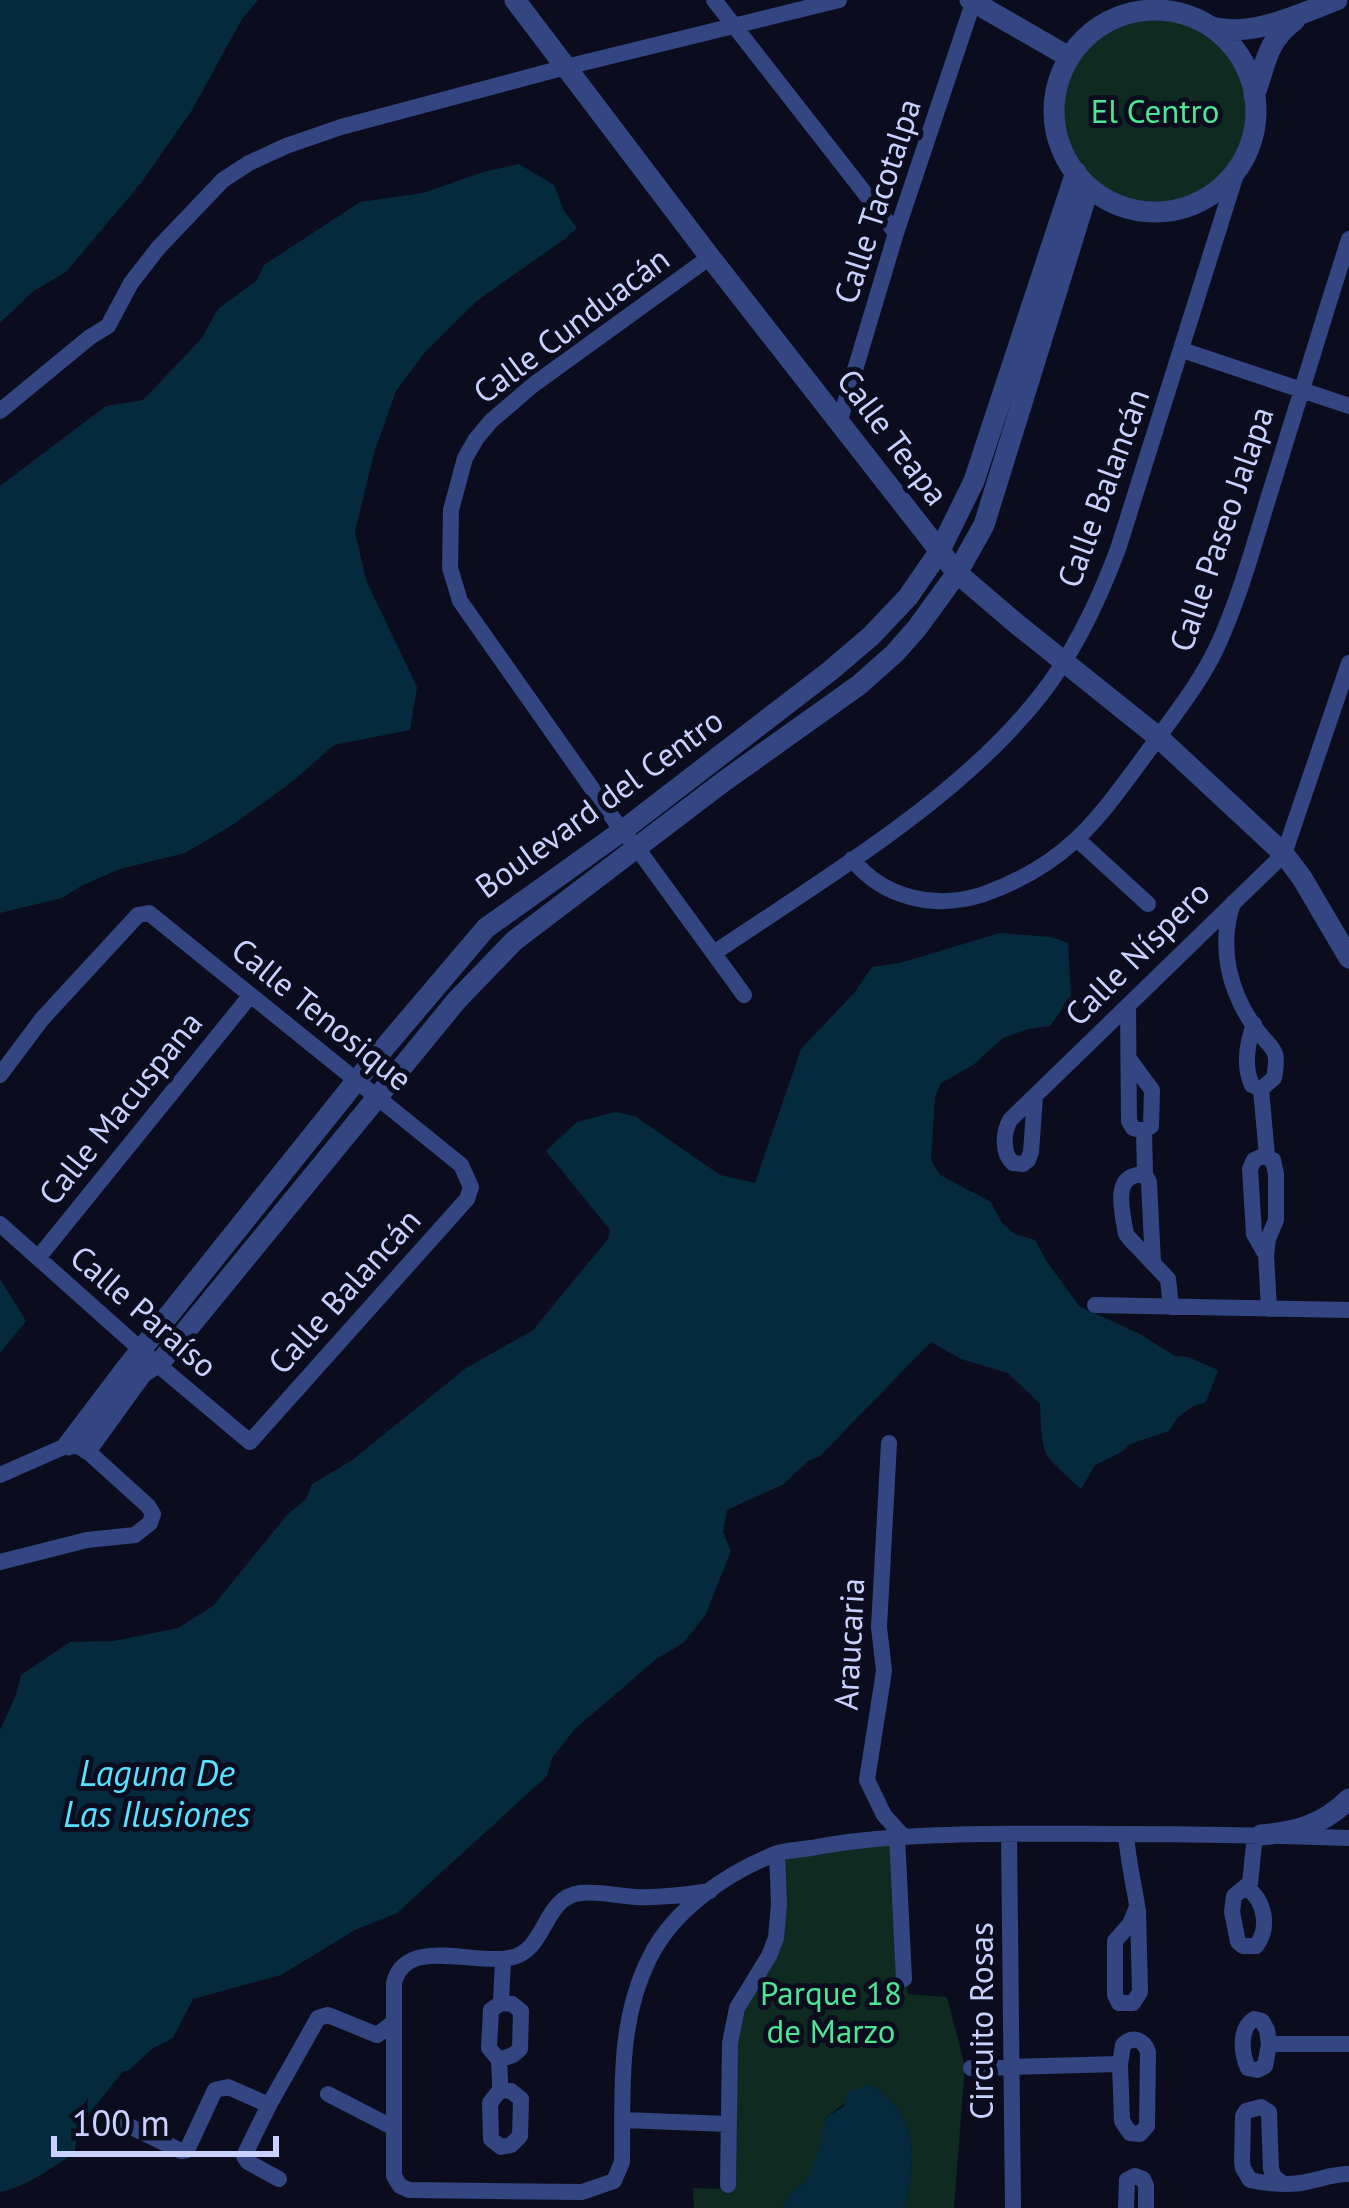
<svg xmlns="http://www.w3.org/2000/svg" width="1349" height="2208" viewBox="0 0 1349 2208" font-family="'PT Sans',sans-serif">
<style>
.green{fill:#0e2a21}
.water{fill:#062a3d}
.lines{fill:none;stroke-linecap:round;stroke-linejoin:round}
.minor{stroke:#334682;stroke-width:16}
.tertiary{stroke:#334682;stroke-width:21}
.labels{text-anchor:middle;stroke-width:10;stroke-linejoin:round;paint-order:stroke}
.park-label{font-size:33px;fill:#4ee696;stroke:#0b0d1f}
.street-label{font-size:33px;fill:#c9d2ff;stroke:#0b0d1f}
.water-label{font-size:36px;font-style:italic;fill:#57e0ff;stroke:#0b0d1f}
</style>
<rect width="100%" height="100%" fill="#0b0d1f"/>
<path class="green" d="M1055 111a100 100 0 1 1 200 0a100 100 0 1 1-200 0Z
M897 1836 908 1994 947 1997 965 2066 954 2208H905C916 2156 920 2116 870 2084L825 2118 823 2137 817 2160 806 2182 793 2191 782 2208H694L693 2188 728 2189 737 2025 771 1958 782 1855Z"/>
<path class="water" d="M0 0H258L242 19 192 110 141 183 66 272 32 292 0 323Z
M519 164 554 185 564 211 577 228 566 238 478 300 425 352 396 391 374 453 355 532 366 580 417 687 410 730 334 745 293 781 234 824 185 853 120 869 81 886 62 898 0 913V486L106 406 143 400 202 338 218 309 256 281 264 265 360 202 423 193 483 172Z
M1000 933 1051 937 1068 943 1071 996 1050 1026 1028 1029 1003 1038 973 1065 941 1083 935 1097 931 1160 940 1175 991 1202 1002 1223 1015 1234 1035 1240 1047 1262 1079 1306 1140 1334 1175 1356 1188 1357 1218 1370 1206 1402 1192 1407 1177 1418 1169 1431 1130 1444 1123 1451 1095 1465 1081 1489C1040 1451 1043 1460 1040 1404L1008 1373 961 1359 931 1342 820 1456 808 1461 784 1484 727 1510 723 1532 731 1551 705 1616 683 1643 655 1660 575 1729 552 1758 547 1776 397 1913 355 1930 281 1975 193 1999 173 2038 153 2048 128 2071H123L79 2127 74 2154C50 2168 27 2187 0 2192V1730L16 1695 21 1675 70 1642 114 1641 178 1628 213 1606 287 1515 306 1499 312 1484 351 1461 466 1368 533 1330 608 1239 610 1230 546 1151 577 1122 615 1112 635 1116 720 1175 755 1183 801 1049 854 993 872 967 900 963Z
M0 1279 26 1321 0 1353Z
M870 2084C920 2116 916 2156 905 2208H782L793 2191 806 2182 821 2145 825 2118 844 2106 848 2092Z"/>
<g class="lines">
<path class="minor" d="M714 0 896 233
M710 257 533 385 491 421 476 439 465 458 451 510 450 568 460 601 622 831 637 848 744 995
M1182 350 1349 406
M0 411 90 337 108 326 131 283 159 247 223 180 249 163 286 146 341 127 566 67 839 0
M840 420 896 233 974 0
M1077 839 1148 904
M852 859C884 899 936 910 984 894 1071 863 1100 816 1152 746 1175 714 1200 683 1217 647 1241 595 1256 537 1273 483 1298 401 1323 320 1349 239
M1233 903C1218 946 1229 992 1256 1029 1272 1051 1280 1046 1274 1078L1261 1089 1252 1085C1243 1066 1247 1044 1254 1024
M714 953C823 879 958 800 1040 696 1074 653 1099 600 1118 549L1238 168
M1128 1005 1129 1121 1133 1128 1144 1131 1151 1126 1152 1090 1129 1059
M0 1075 42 1019 138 915 149 913 461 1165 471 1187 467 1199 250 1442 157 1364 0 1224
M1261 1089 1267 1156
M1035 1097 1031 1152 1028 1160 1023 1164 1013 1163C1002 1154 1003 1133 1010 1120L1284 854 1349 663
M1144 1131 1145 1175
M1266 1255 1254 1234 1250 1169 1254 1160 1263 1156 1273 1160 1276 1174V1220L1268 1239 1266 1255 1269 1309
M38 1258 250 996
M1153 1263 1149 1182 1145 1175C1111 1172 1122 1211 1126 1234L1129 1238 1168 1279 1171 1307
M1095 1305 1349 1310
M889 1443 879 1627 884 1671 867 1780 884 1815 903 1836
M0 1475 68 1445 84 1448 148 1506 153 1514 150 1523 135 1535 87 1540 0 1562
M1009 1834 1013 2208
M1126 1834C1128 1861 1134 1885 1138 1911L1140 1992 1133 2003H1119L1115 1995V1941L1130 1924 1137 1907
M897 1836 904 1979
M1247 1888C1265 1901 1270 1928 1256 1946H1243L1238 1942 1232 1912 1234 1896 1250 1883 1255 1835
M710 1891C685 1895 661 1898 636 1897 618 1896 598 1891 580 1893 542 1898 547 1952 509 1958 474 1965 405 1936 394 1983V2176L400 2186 409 2190 582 2192 614 2181 622 2162C623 2092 617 2022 650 1957 674 1909 727 1873 775 1854 786 1850 799 1850 811 1848 869 1837 925 1835 984 1834 1105 1833 1227 1834 1349 1838
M1269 2044 1267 2030 1262 2021 1254 2019C1239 2028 1241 2053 1248 2068L1257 2070 1265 2066 1269 2044H1349
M499 2060 513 2055 520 2049 521 2011 512 2004 501 2003
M971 2068 1120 2064 1123 2045C1133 2035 1144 2040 1148 2052L1147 2126 1140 2134 1130 2133 1122 2121 1120 2064
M500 2090 511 2091 521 2099 520 2136 511 2145 501 2147 491 2139 490 2103 500 2090V2080L499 2060 489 2048 491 2010 501 2003 503 1959
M328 2094 392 2127
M269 2105 318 2018 328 2015 377 2035 393 2023
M623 2120 728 2124
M123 2123 181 2151 187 2150 215 2090 228 2087 269 2105 244 2156 248 2162 279 2179
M1282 2183 1274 2177 1271 2169 1269 2112 1261 2107 1246 2111 1243 2116 1242 2162 1243 2168 1250 2180C1267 2184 1293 2186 1310 2181 1324 2178 1334 2174 1349 2174
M728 2185 730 2043 737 2008 769 1956 776 1938 779 1904 777 1853
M1126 2208 1127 2180 1135 2176 1143 2179 1146 2186V2208"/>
<path class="tertiary" d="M515 0 710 257 957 573 1018 625 1158 737 1284 854 1302 878 1349 958
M970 0 1069 57
M1054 111a101 101 0 1 1 202 0a101 101 0 1 1-202 0Z
M1211 27C1252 38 1299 14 1337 0
M1254 96C1267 63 1264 44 1295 20
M68 1445 124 1371 357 1080 486 928 622 831 830 671 871 636 908 597 939 552 974 481 1076 172
M87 1449 142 1373 162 1360 457 1000 514 941 723 782 859 685 895 653 917 628 957 573 984 525 1089 187
M1261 1835C1296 1832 1323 1825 1349 1799"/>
</g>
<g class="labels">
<g class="park-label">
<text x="1155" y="123">El Centro</text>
<text x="831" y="2005">Parque 18<tspan x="831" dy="38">de Marzo</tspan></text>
</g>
<g class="street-label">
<text transform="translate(877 201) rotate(-72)" y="12">Calle Tacotalpa</text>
<text transform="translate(571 325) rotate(-37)" y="12">Calle Cunduacán</text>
<text transform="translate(893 437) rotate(53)" y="12">Calle Teapa</text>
<text transform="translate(1103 488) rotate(-70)" y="12">Calle Balancán</text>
<text transform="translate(1221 529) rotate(-71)" y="12">Calle Paseo Jalapa</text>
<text transform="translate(599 803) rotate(-36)" y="12">Boulevard del Centro</text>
<text transform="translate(1137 953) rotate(-45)" y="12">Calle Níspero</text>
<text transform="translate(322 1014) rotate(39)" y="12">Calle Tenosique</text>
<text transform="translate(120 1108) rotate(-51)" y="12">Calle Macuspana</text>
<text transform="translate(344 1291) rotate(-48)" y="12">Calle Balancán</text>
<text transform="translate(144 1311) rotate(41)" y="12">Calle Paraíso</text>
<text transform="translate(849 1644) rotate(-87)" y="12">Araucaria</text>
<text transform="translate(981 2021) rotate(-90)" y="12">Circuito Rosas</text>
</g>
<g class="water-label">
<text x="157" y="1786">Laguna De<tspan x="157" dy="41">Las Ilusiones</tspan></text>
</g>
</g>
<path d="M54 2136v18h222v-18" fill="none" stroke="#c9d2ff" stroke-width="6"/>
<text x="72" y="2136" font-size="36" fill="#c9d2ff" stroke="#0b0d1f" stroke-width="9" paint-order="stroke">100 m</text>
</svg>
